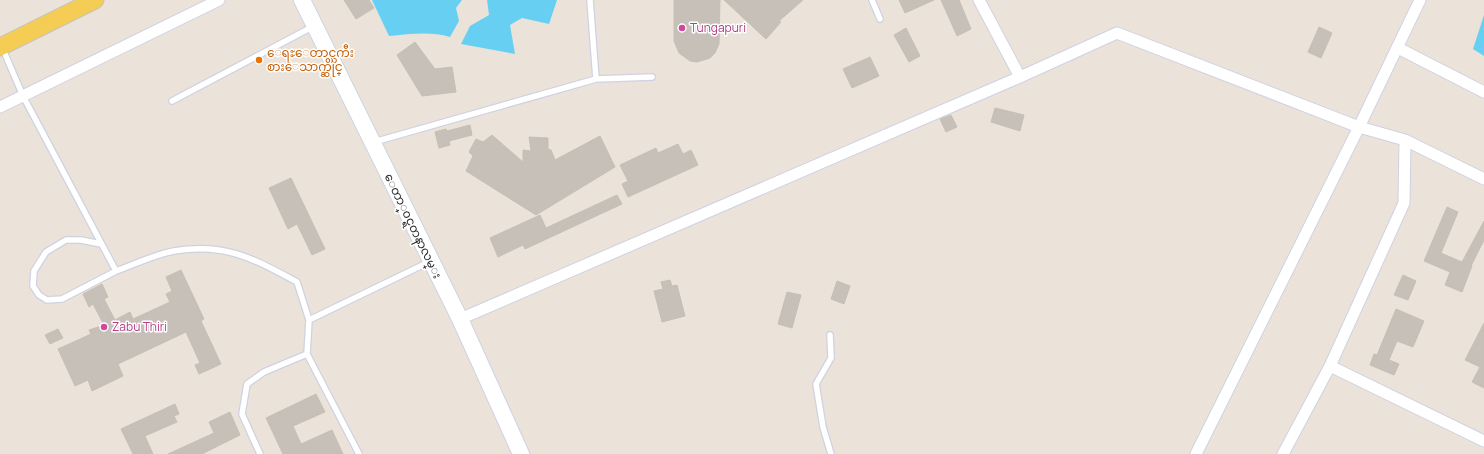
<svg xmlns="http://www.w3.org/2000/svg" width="1484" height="454" viewBox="0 0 1484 454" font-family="Manrope,'Noto Sans Myanmar',sans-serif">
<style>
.water{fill:#67d0f2}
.building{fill:#c6c0b9;stroke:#c6bfb3}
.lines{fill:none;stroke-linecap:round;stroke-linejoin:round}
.service-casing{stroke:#ced2e2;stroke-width:8}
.minor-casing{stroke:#ced2e2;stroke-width:13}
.secondary-casing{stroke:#ced2e2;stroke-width:18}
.primary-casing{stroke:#c3c3c3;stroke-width:19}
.service{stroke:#fff;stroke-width:5.5}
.minor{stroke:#fff;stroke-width:11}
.secondary{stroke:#fff;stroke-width:16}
.primary{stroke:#f5cd54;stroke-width:17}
.hotel-dot{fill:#d1479c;stroke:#fff;stroke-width:1.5}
.food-dot{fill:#e8710a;stroke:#fff;stroke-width:1.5}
.labels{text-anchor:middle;stroke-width:3;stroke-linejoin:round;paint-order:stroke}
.hotel-label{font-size:12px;fill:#b23c85;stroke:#fff;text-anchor:start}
.food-label{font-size:12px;fill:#c56008;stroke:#fff;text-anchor:start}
.street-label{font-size:12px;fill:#282828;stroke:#fff}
</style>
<rect width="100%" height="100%" fill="#ebe3d9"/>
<path class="water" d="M372 0H462L456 8 459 21 450 37C430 31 410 34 389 36Z
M487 0H557L549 24 522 18 510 25 515 54 461 44 470 26 489 15Z
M1484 15V56L1473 49Z"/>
<path class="building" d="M344 0H369L374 8 356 19Z
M674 0H720L719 44 715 53 710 58 697 62 690 61 679 53 674 41Z
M724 0H803L779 21 781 22 766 39Z
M899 0H934L905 13Z
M941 0H959L971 29 957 36Z
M1319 27 1332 33 1321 58 1308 52Z
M906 28 920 56 909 62 894 35Z
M415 42 435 69 452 67 456 92 422 96 397 55Z
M870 57 879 76 852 88 843 69Z
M995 108 1024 115 1020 131 991 122Z
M951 115 957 127 946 132 940 119Z
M470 125 472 135 449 141 450 145 439 148 435 132 446 129 447 131Z
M492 135 523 162V150L531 151 529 137 548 138V149L551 150 555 160 600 136 615 167 536 215 466 171 473 156 469 152 476 139 483 142Z
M678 144 683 154 691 150 698 165 628 197 622 184 628 181 620 165 656 148 658 153Z
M291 178 325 249 312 255 297 224 288 229 269 188Z
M617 195 622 204 525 249 523 245 498 257 490 238 540 215 546 228Z
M1447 207 1458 212 1441 253 1462 262 1484 221V240L1471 266H1472L1462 292 1445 285 1450 272 1424 261Z
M181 270 204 319 201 321 221 364 199 374 195 365 200 363 186 332 118 364 123 376 92 391 88 380 75 386 58 349 91 334 89 330 104 325 93 304 89 307 83 294 102 284 108 297 104 299 115 320 130 312 133 319 170 302 166 294 172 291 166 277Z
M1403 275 1416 281 1408 300 1394 295Z
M670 280 672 286 677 285 685 316 662 322 654 291 663 289 661 282Z
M837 281 850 286 844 304 831 299Z
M787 292 801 295 792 328 778 324Z
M1396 309 1424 321 1413 347 1397 341 1389 360 1399 364 1394 375 1370 365 1374 354 1377 355Z
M1484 323V388L1472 382 1480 367 1465 360Z
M58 329 63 338 50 344 45 335Z
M316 394 325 412 293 426 301 444 332 430 343 454H283L266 418Z
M175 404 179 414 174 416 177 422 145 436 153 454H133L121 429Z
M230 412 240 435 202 454H168L214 433 209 422Z"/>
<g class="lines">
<g class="service-casing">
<path id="service" d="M590 0 596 79
M872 0 880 19
M2 47 23 96 116 271C133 265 156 254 174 251 225 242 254 259 297 282L309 320 307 354 359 454
M172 101 314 26
M374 142 596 79 652 77
M101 244 81 240H66L46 252 34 271 33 286 39 295 47 300 62 299 116 271
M309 320 431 261
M830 335 831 358 816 384 823 427 831 454
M260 454 242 414 247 384 264 372 307 354"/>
</g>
<g class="minor-casing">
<path id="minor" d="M979 0 1020 77
M1398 48 1484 92
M0 107 219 0
M460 319 1020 77 1117 33 1359 127 1405 140 1484 179
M1330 366 1484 441
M1196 454 1359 127 1420 0
M1283 454 1330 366 1404 203 1405 140"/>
</g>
<g class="secondary-casing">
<path id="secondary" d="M302 0 460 319 521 454"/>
</g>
<g class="primary-casing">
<path id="primary" d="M0 47 95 0"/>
</g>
<use href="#service" class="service"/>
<use href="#minor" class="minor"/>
<use href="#secondary" class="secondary"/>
<use href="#primary" class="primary"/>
</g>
<g class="hotel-dot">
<circle cx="682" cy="28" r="4"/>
<circle cx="104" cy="327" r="4"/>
</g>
<circle class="food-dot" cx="259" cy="60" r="4"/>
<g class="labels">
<g class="hotel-label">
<text x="690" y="32">Tungapuri</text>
<text x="112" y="331">Zabu Thiri</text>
</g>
<g class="food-label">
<text x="267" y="57">ေရႊေတာင္ႀကီး<tspan x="267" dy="14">စားေသာက္ဆိုင္</tspan></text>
</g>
<g class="street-label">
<text transform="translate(413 226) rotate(64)" y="4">ေတာ္၀င္ရတနာလမ္း</text>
</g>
</g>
</svg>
